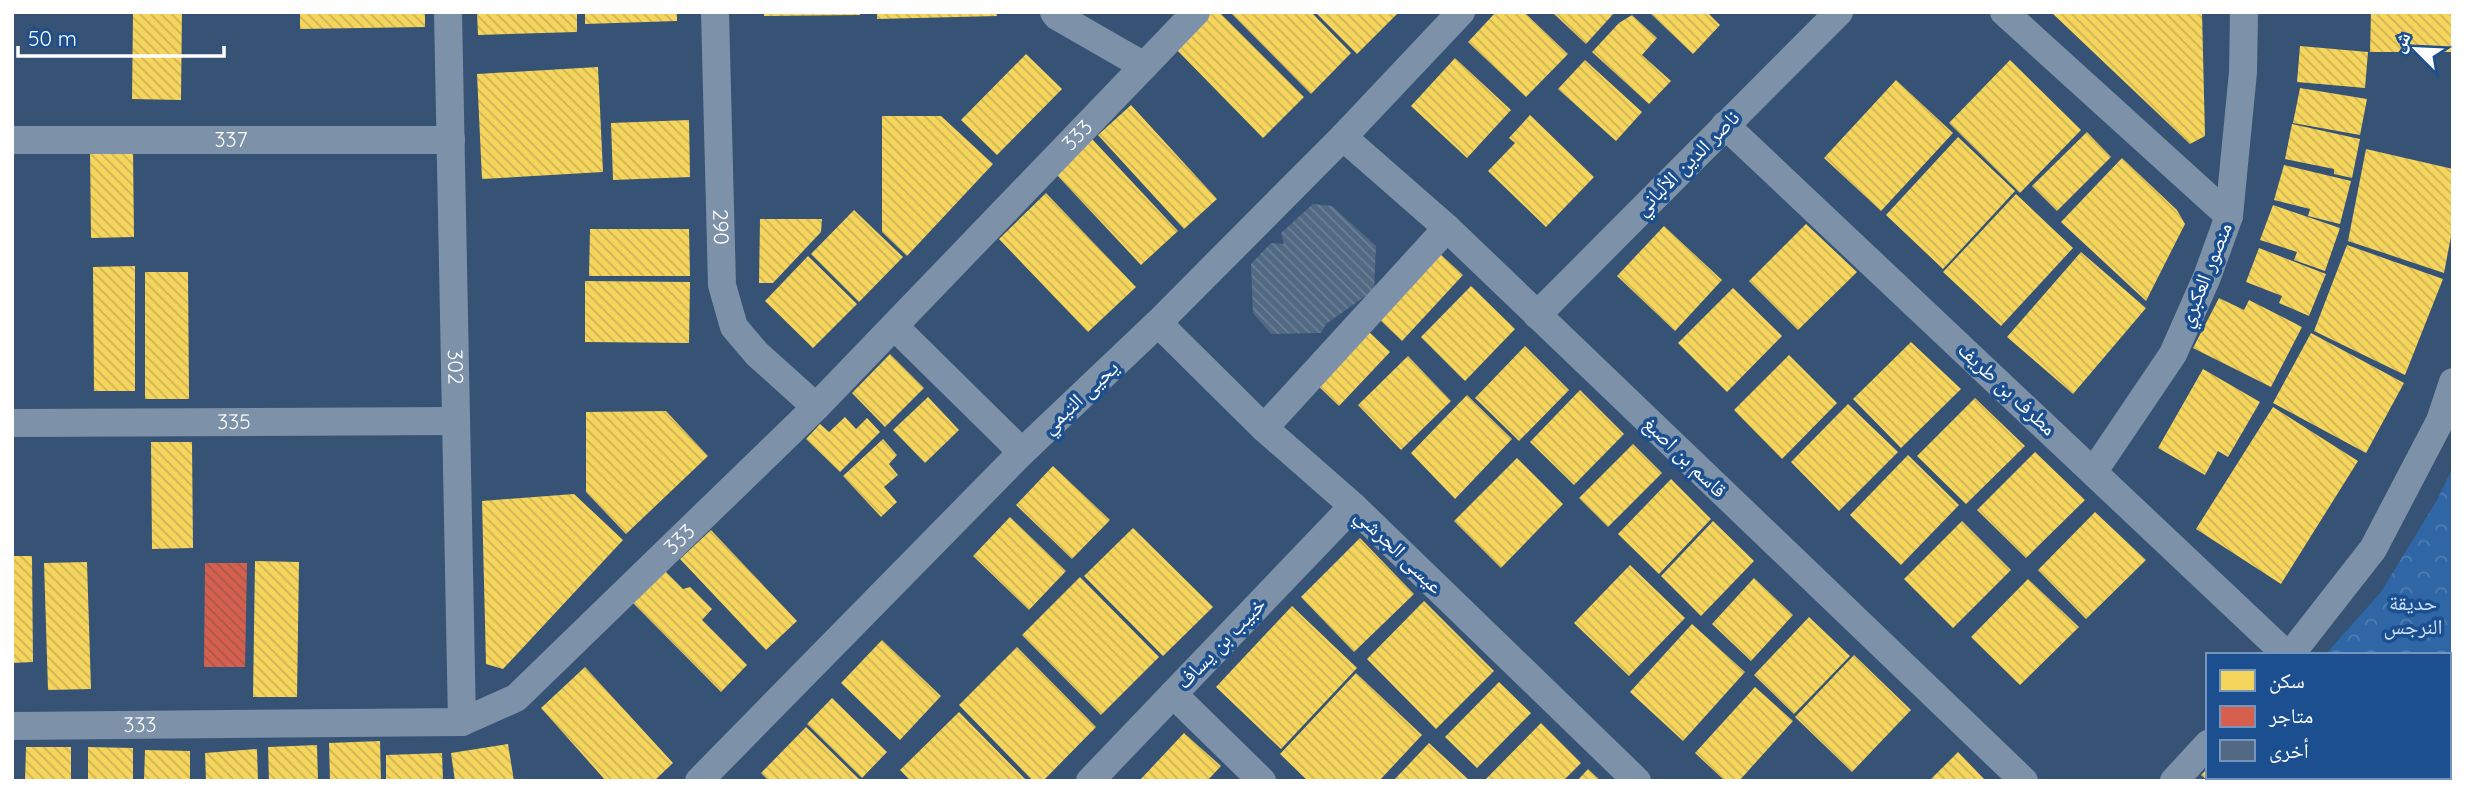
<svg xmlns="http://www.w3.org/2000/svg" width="2465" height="793" viewBox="0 0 2465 793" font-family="Quicksand,'Noto Naskh Arabic',sans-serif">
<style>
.forest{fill:url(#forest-crowns)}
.homes{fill:url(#homes-back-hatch)}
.shops{fill:url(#shops-back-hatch)}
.building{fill:url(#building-back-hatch)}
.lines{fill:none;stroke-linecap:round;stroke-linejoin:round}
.street{stroke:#7d92a8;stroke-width:28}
.labels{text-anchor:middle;stroke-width:7;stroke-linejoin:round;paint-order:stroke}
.street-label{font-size:21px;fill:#fff;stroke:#1b4f8f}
.park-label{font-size:21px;fill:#cfe3fa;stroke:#1b4f8f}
</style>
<defs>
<pattern id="forest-crowns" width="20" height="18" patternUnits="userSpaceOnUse" patternTransform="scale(1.75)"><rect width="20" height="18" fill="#2f66a5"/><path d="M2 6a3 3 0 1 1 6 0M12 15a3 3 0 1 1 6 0" fill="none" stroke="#4e7db2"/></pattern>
<pattern id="homes-back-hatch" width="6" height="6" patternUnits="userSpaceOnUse" patternTransform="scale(1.75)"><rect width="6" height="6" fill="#f6d55c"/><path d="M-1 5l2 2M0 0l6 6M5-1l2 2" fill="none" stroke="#ccb358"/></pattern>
<pattern id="shops-back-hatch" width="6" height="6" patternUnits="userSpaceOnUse" patternTransform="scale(1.75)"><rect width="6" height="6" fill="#d6604d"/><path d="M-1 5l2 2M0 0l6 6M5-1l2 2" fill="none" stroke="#a6594d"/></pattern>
<pattern id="building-back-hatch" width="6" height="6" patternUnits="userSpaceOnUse" patternTransform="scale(1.75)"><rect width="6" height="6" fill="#526984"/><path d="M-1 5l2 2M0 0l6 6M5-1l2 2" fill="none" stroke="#6c8096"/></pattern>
</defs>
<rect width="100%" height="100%" fill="#365274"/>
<path class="forest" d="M2453 467V765L2449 762V655H2325L2381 592 2437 500Z"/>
<path class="homes" d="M133 12H182L181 100 132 99Z
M300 12H425V27L300 29Z
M477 12H577V32L478 35Z
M585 12H677V21L585 24Z
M764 12H860V15L764 16Z
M877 12H996L997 16 877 19Z
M1211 12H1219L1304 97 1263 138 1175 48Z
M1230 12H1311L1351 53 1311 94Z
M1315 12H1395L1397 14 1357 54Z
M1496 12H1524L1568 54 1526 97 1468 42Z
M1552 12H1615L1586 44Z
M1649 12H1707L1720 25 1693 54Z
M2051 12H2202L2205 136 2190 144Z
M2371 12H2453V52H2370Z
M1632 15 1657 38 1642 55 1671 81 1649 104 1592 52 1619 23Z
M2300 46 2368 52 2365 88 2297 82Z
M1026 54 1062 89 997 155 961 120Z
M1455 58 1511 110 1467 158 1411 106Z
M1585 60 1642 112 1616 141 1558 89Z
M2010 60 2081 130 2020 193 1949 123Z
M598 67 603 172 482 179 477 74Z
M1896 80 1953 133 1881 211 1824 158Z
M2300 88 2367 99 2360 135 2293 123Z
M1131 105 1217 199 1184 229 1098 135Z
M1530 115 1594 177 1546 227 1488 171 1515 143 1509 138Z
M882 116H941L993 164 907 256 882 232Z
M689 120 690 177 613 180 611 123Z
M2292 124 2360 139 2352 178 2334 174V169L2285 159Z
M2087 132 2111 157 2057 211 2032 186Z
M1958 137 2015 191 1943 269 1886 215Z
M1092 139 1178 231 1141 265 1055 173Z
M133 149 134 237 91 238 90 150Z
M2366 149 2453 169V226L2444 273 2348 241Z
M2122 158 2177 210 2185 224 2146 301 2061 222Z
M2284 165 2351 181 2340 224 2308 216 2310 209 2274 200Z
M1046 193 1136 287 1088 332 999 239Z
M2016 194 2073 248 2001 326 1943 272Z
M2273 205 2340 228 2325 271 2294 260 2297 252 2260 240Z
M854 210 903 257 859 302 811 254Z
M760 219H822L821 232 773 283H759Z
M1806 224 1857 272 1798 330 1749 281Z
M1664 226 1722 280 1675 331 1617 276Z
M590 229H689L690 276H589Z
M2347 245 2443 279 2405 375 2314 331Z
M2259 248 2326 274 2309 316 2279 303 2282 296 2246 282Z
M1438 252 1463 275 1402 341 1378 318Z
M2081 252 2146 308 2073 394 2007 337Z
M808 256 857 304 813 348 765 301Z
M135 266V391H94L93 267Z
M145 272H188L189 399H145Z
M585 281 690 282 689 343 585 342Z
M1471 286 1515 329 1465 381 1421 337Z
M1733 288 1782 336 1727 392 1678 343Z
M2219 298 2244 310 2249 300 2302 327 2271 387 2193 348Z
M1365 328 1390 352 1339 406 1314 382Z
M2311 333 2404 383 2366 453 2273 403Z
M1911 342 1961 389 1901 448 1853 399Z
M1525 346 1569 390 1519 441 1475 398Z
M890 354 924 388 885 427 852 393Z
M1789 355 1837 403 1782 459 1734 410Z
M1408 356 1451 401 1401 450 1358 405Z
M2203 369 2260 402 2228 457 2218 451 2205 475 2158 448Z
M1580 390 1624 434 1574 485 1530 442Z
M1467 395 1512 439 1455 499 1411 453Z
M928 397 959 430 925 463 893 430Z
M1975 398 2025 446 1966 504 1917 456Z
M1848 404 1898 452 1839 511 1791 462Z
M2273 407 2358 461 2281 584 2196 529Z
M666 411 708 456 626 534 586 492V412Z
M845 417 856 429 867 418 880 432 840 472 806 439 820 424 829 432Z
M883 439 897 455 889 464 898 475 884 487 897 502 881 517 843 476Z
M151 442H192L193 548 152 549Z
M1633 444 1662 473 1608 527 1579 498Z
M2035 452 2085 500 2026 558 1977 510Z
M1908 455 1959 505 1901 565 1850 515Z
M1517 458 1563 504 1501 568 1454 521Z
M1053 466 1110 520 1072 559 1016 505Z
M1671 479 1711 519 1659 574 1618 534Z
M574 494 623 540 503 669 486 664 482 501Z
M2095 512 2146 560 2086 619 2038 570Z
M1010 517 1066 571 1029 610 973 556Z
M1713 521 1754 561 1701 616 1661 576Z
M1962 521 2011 570 1953 628 1904 579Z
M1133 528 1213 607 1163 656 1084 576Z
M711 530 797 621 766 650 680 559Z
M1360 538 1414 594 1354 652 1301 597Z
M12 556H32L33 662 12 663Z
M255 561 299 562 297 697H253Z
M87 562 91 689 48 690 44 563Z
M1630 565 1685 618 1629 676 1574 623Z
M665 571 683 589 690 587 712 609 702 620 747 665 721 692 633 603Z
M1080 577 1159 657 1101 715 1022 635Z
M1754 578 1793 615 1751 661 1712 624Z
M2028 579 2079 627 2020 685 1971 637Z
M1424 601 1494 671 1436 729 1367 659Z
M1292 606 1357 668 1281 749 1216 687Z
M1809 617 1850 656 1794 714 1754 675Z
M1692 624 1745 672 1683 741 1630 692Z
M882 640 941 696 900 740 841 683Z
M1017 647 1096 727 1043 781H1033L959 705Z
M1854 655 1911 710 1852 772 1795 717Z
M585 667 673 763 654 781H606L541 708Z
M1356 673 1422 735 1379 781H1308L1280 754Z
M1499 682 1531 713 1477 768 1445 737Z
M1755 687 1793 721 1739 781H1725L1695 753Z
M832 698 887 752 862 778 807 724Z
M959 712 1027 781H911L900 770Z
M1541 723 1581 763 1563 781H1484Z
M806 727 861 781H769L761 773Z
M1184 733 1221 766 1207 781H1139Z
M380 741 381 781H330L329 743Z
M1429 743 1470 781H1393Z
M508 744 514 781H455L451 753Z
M317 745 318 781H269L268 747Z
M26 747H71V781H25Z
M88 747 133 748V781H88Z
M257 749 258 781H206L205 753Z
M145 750 190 751V781H144Z
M1958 752 1986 781H1929Z
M442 753 443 781H386V755Z
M2208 768V777H2294L2297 781H2208L2201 775Z
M1588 769 1601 781H1577Z"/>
<path class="shops" d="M205 563H247L245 667H204Z"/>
<path class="building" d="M1313 204 1332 206 1376 246 1374 290 1326 324 1321 333 1271 334 1253 313 1251 264 1271 243 1284 244 1281 233Z"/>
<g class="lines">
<g class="street">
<path id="s1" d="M448 12 462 722"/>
<path id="s2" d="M715 12 722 285 734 327 757 354 816 407"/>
<path d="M1054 12 1057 16 1144 66"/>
<path d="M2004 12 2229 216"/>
<path d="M1725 125 2287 655"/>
<path d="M1343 137 1447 228 2024 781"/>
<path id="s3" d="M12 140H451"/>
<path d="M1537 315 1839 12"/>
<path d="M1158 323 1264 428 1353 506 1637 781"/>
<path d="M894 326 1022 452"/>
<path id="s4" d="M12 423 456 421"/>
<path d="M1264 428 1447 228"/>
<path d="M2094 471 2173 354 2207 277 2229 216 2243 72 2244 12"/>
<path d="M2290 655 2373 549 2440 421 2453 382"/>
<path d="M1173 694 1262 781"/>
<path id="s5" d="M12 726 462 722 516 698 816 407 1196 12"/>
<path d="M699 781 1022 452 1158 323 1343 137 1461 12"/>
<path d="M1090 781 1353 506"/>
<path d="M2174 781 2208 744"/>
</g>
</g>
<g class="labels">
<g class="street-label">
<text dy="7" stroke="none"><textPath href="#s5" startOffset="1304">333</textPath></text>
<text dy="7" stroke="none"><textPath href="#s3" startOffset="219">337</textPath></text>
<text transform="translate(1687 163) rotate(-45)" y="7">ناصر الدين الألباني</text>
<text dy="7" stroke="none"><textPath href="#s2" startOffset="215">290</textPath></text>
<text transform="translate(2205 275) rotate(-68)" y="7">منصور العكبري</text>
<text dy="7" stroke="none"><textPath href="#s1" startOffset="355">302</textPath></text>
<text transform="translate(2007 389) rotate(43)" y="7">مطرف بن طريف</text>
<text transform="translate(1080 397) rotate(-43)" y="7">يحيى التيمي</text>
<text dy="7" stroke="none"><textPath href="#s4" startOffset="222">335</textPath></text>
<text transform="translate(1685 457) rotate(44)" y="7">قاسم بن اصبغ</text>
<text dy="7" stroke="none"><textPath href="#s5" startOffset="737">333</textPath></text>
<text transform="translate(1399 551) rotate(44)" y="7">عيسى الجرشي</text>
<text transform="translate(1221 643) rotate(-46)" y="7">خبيب بن يساف</text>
<text dy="7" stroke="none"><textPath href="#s5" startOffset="128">333</textPath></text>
</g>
<g class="park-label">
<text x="2413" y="610">حديقة<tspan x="2413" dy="24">النرجس</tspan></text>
</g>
</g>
<rect width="2465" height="793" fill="none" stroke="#ffffff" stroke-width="28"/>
<rect x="2206" y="653" width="245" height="126" fill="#1b4f8f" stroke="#7695bc" stroke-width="2"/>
<rect x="2220" y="670" width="35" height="21" fill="#f6d55c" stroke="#7695bc" stroke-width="2"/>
<text x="2269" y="688" font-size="21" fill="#ffffff">سكن</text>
<rect x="2220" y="706" width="35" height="21" fill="#d6604d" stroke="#7695bc" stroke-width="2"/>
<text x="2269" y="723" font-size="21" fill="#ffffff">متاجر</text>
<rect x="2220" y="740" width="35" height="21" fill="#526984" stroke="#7695bc" stroke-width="2"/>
<text x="2269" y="758" font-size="21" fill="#ffffff">أخرى</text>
<g transform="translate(2416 49) rotate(294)" stroke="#1b4f8f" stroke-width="5" paint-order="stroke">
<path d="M0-5L12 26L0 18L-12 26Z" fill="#ffffff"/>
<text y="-10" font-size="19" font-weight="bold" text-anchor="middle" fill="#ffffff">ش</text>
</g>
<path d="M18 46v10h206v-10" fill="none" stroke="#ffffff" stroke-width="3.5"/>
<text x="28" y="46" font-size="21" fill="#ffffff" stroke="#1b4f8f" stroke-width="5" paint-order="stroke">50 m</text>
</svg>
